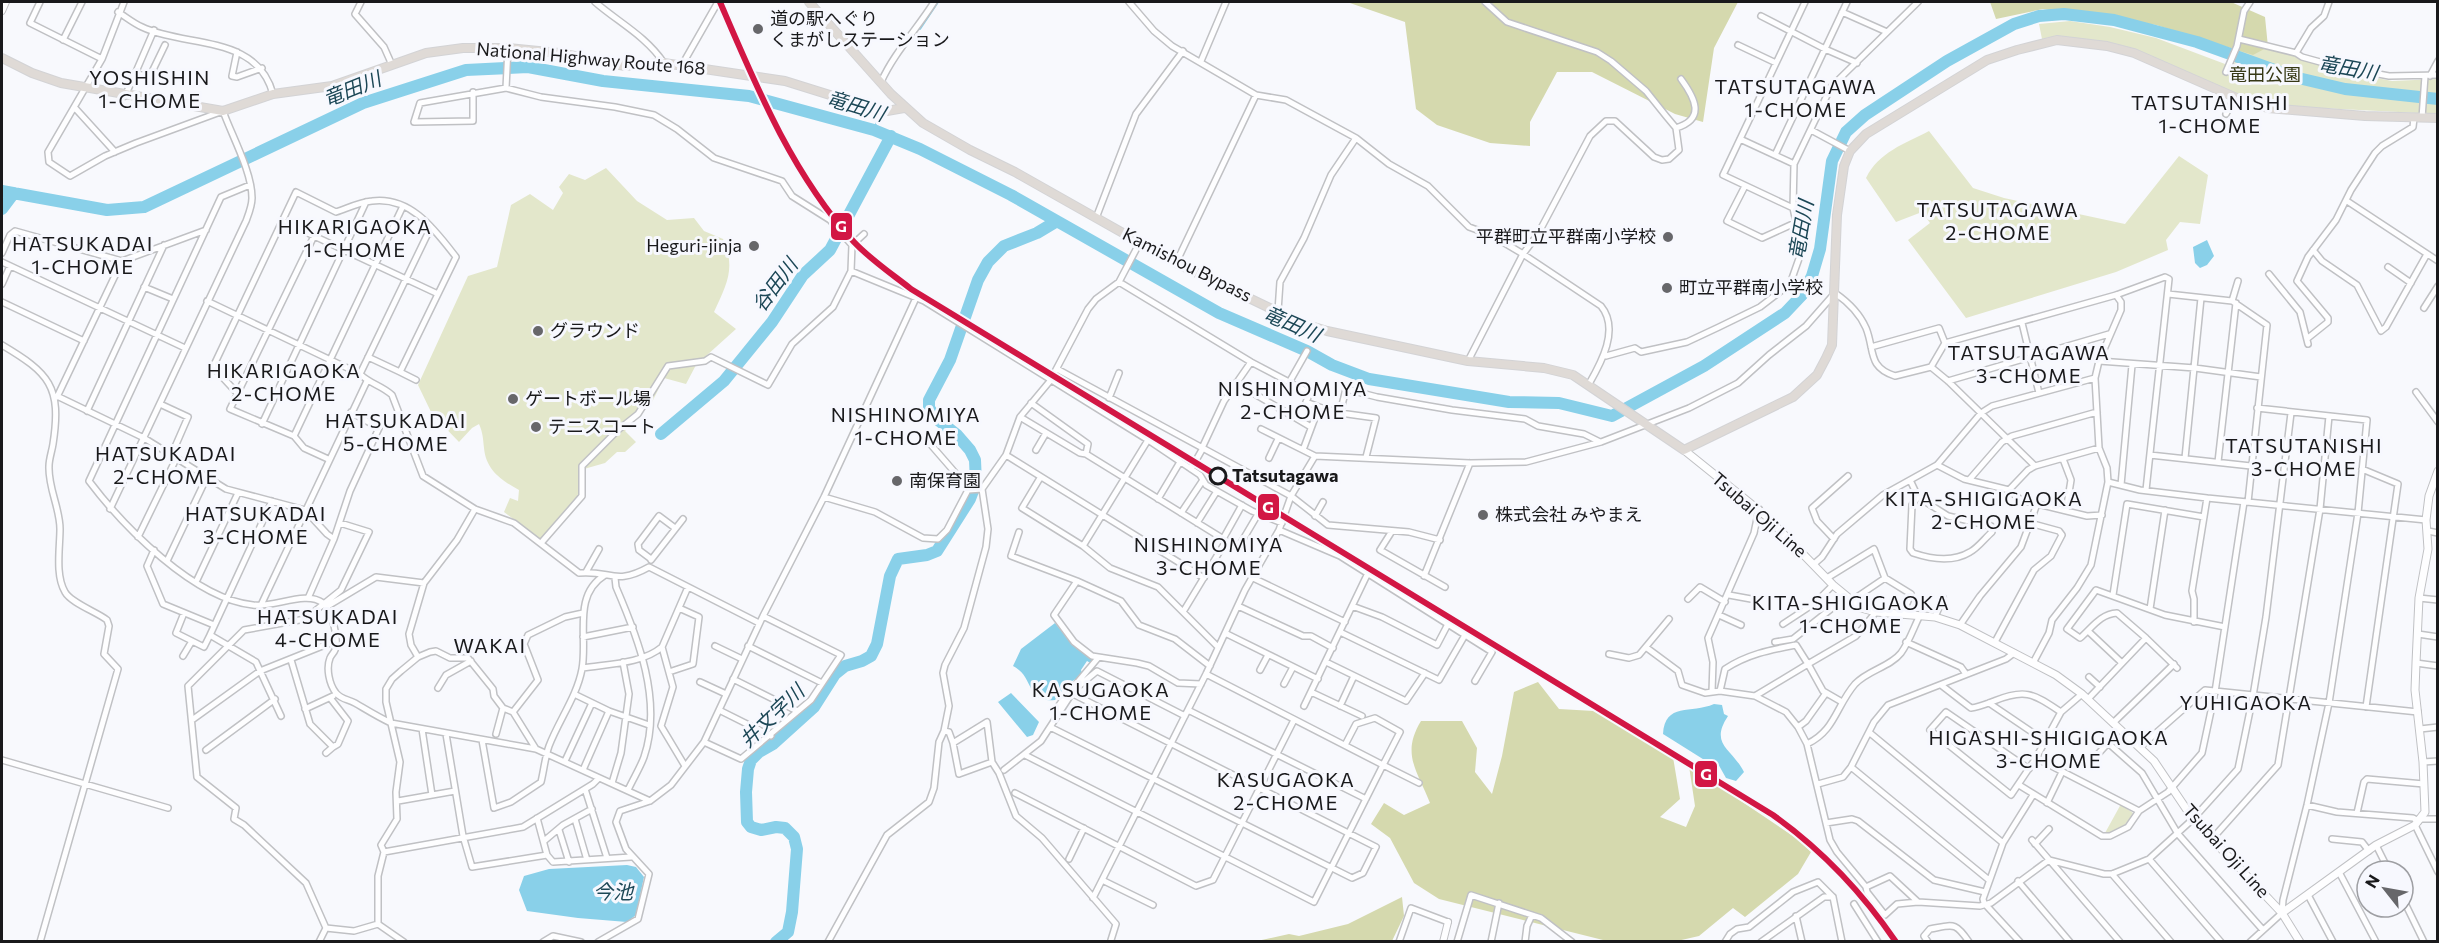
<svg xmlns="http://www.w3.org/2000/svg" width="2439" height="943" viewBox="0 0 2439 943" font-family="Commissioner,'Noto Sans JP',sans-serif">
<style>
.green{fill:#e3e7cb}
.forest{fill:#d5d9ae}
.water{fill:#89d0e9}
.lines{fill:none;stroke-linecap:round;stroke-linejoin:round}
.stream{stroke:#89d0e9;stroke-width:2}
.river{stroke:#89d0e9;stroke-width:12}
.minor-casing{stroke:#c0c1c4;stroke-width:8}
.tertiary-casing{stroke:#c0c1c4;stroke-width:8}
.secondary-casing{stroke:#c0c1c4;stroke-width:9}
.trunk-casing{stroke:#d3d3d5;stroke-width:10}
.minor{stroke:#fefeff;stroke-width:5}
.tertiary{stroke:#fefeff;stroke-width:6}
.secondary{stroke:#fefeff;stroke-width:7}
.trunk{stroke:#dfdad6;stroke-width:8}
.rail-1-casing{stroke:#f7f8fe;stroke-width:10}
.rail-1{stroke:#d21644;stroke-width:6}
.poi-dot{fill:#67676a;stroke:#f7f8fe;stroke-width:2}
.stop-dot{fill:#f7f8fe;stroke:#19191b;stroke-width:3}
.labels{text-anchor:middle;stroke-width:6;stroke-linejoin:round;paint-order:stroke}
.poi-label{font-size:18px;fill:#19191b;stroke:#f7f8fe;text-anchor:start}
.street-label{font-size:18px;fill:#19191b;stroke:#f7f8fe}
.park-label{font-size:18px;fill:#363815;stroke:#f7f8fe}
.stop-label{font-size:18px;font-weight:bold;fill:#19191b;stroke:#f7f8fe;text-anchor:start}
.water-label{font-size:20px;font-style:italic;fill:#1c4756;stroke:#f7f8fe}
.neighbourhood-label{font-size:20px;letter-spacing:1.5px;fill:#19191b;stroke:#f7f8fe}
.line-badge{stroke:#f7f8fe;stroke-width:2}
.badge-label{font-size:16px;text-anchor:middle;font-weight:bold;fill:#fff}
</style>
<rect width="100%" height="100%" fill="#f8f9fd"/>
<path class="green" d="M2070 21 2110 27 2156 38 2233 67 2242 42 2278 49 2300 58 2372 77 2392 81 2437 79V114L2282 106C2212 94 2154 47 2083 39 2069 37 2056 36 2042 39L2039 24Z
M1929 131 1973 188 2004 198 2125 224 2179 156 2208 175 2200 224 2180 222 2166 240 2168 250 2116 272 1966 318 1908 240 1930 223 1922 212 1896 222 1866 178C1879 152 1904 144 1929 131Z
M606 168 637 201 667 220 694 218 704 231 723 239C736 268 727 284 714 312L736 329 696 365 686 384 664 378 652 402 625 431 636 442 625 452H617L605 463 584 469 586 492 540 539 504 512 510 498 518 501 519 490C501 480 486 470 484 448 483 439 483 433 479 424L472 428 459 442 432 414 418 385 468 276 497 267 511 205 530 194 553 210 563 193 559 187 569 174 585 180Z
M2121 804 2133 813C2127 824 2118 835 2105 833Z"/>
<path class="forest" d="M1347 2H1738L1714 48 1703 122 1675 114 1592 72H1557L1530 122V146L1490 143 1437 125 1416 109 1405 22Z
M1990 2H2231L2265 17 2268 47 2253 55 2156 25 2043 9 1996 19Z
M1538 682 1559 709 1594 711 1673 757 1680 799 1660 817 1686 827 1695 806 1689 766 1796 838 1811 852 1798 874 1745 917 1733 908 1699 936 1677 941H1607L1439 899 1414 883 1390 838 1371 824 1384 803 1404 815 1430 803C1417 770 1401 754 1421 721H1462L1477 748 1475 772 1492 794 1502 756 1514 692Z
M1402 897 1404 916 1392 941H1257L1289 934 1299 936 1348 924Z"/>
<path class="water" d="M2207 240 2214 256 2207 265 2200 268 2195 263 2193 247Z
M1055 623 1076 648 1094 659 1092 664 1087 661 1081 670 1083 675 1067 684 1055 700C1025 703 1035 677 1013 666L1021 649Z
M1011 693 1039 722 1033 735 1027 737 998 702Z
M1714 704 1722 705 1724 714 1728 716C1709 745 1732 748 1744 772L1736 781 1726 778 1717 762 1706 761 1663 734C1665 702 1691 714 1714 704Z
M627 865 636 867 644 877 636 915 627 922 578 918 527 911 519 890 524 876 549 869Z"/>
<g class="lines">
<path class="stream" d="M920 29 938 2
M874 130 879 115"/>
<path class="river" d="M2 191 107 210 144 207 363 103 466 70 528 67 603 81 749 96 874 130 920 149 1011 195 1219 313 1307 351 1332 365 1369 379 1509 402 1559 403 1612 416 1704 366 1785 313 1802 295 1812 276 1820 249 1832 161 1846 132 1865 115 1947 61 2014 24 2039 16 2064 14 2114 20 2197 42 2294 77 2345 89 2438 99
M2 209 14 193
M661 434 724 381 772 322 803 275 830 250 891 136
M776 942 788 932 792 912 797 849 794 837 785 828 776 827 761 830 751 827 747 822 746 792 748 769 751 760 759 752 773 744 814 707 835 674 845 666 862 661 871 656 877 644 890 576 898 559 927 555 937 551 970 499 976 483 975 460 970 450 957 435 937 419 929 408V400L950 360 978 280 988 262 1004 246 1037 233 1057 221"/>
<g class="minor-casing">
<path id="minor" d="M40 2 30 23 102 59
M361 2 355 14 384 47 392 65
M595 2C618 22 646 36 664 63
M1129 2 1154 31 1172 46 1256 95 1286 100 1356 138 1389 164 1428 186 1469 227 1491 235 1523 254 1601 306C1620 329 1601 363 1589 384
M1805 2 1723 175 1793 208 1794 164 1831 87 1918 2
M118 12C126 17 133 23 142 27 187 48 257 34 273 94
M1842 12 1887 32
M1761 16 1825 49 1857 63
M2239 39 2296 53 2302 57 2331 65 2389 76 2438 75
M63 40 82 2
M1738 45 1776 63
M237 52 232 76 237 77 262 68
M2296 53 2311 28 2324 16 2329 2
M1201 61 1226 2
M682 65 718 2
M2226 72 2237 46 2244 11 2250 2
M135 74 154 30
M2430 76 2438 61
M881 82C894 53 917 29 934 2
M506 88 508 48
M473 92V121L414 122 420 103 506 88 541 97 615 107 654 115 677 129 714 158 782 181 792 196 830 220 852 245 851 271 924 301 1148 440 1200 475 1206 485 1252 511 1282 523
M125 96 135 74 150 76 165 45
M75 108 115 152
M2226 114 2235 97
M2422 118 2425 76
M1676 128C1706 119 1695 98 1681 79
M1811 130 1850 151
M1740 139 1794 164
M1775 155 1847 2
M250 185 221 197 89 481C123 526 194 599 253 605 274 608 306 590 323 603 332 610 339 640 335 650 334 653 331 655 330 658 326 668 329 684 336 693 342 700 348 699 355 703 367 710 378 717 391 723L536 749 650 801 671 785 704 742 763 616 824 497 916 298
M1745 186 1727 221 1762 238 1795 223
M2347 201 2438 261
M1096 218 1136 114 1183 51
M282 221 438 294
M314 236 230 409 294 436 304 448 328 459
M852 245 864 234
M2313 250 2322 261 2357 285 2381 331 2386 327 2427 254
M2 253 10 235 15 231 122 261 206 230
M2 262 185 348
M1176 263 1256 95
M2388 267 2411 283
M2269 274 2300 312 2308 344
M1119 282 1251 362 1310 393 1306 402 1319 407 1303 450 1315 456
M2 284 10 266
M144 287 173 299
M2168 294 2232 301 2267 325 2248 502
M207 301 360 374C370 384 381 385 392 395L423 476 475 509 514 523 579 573C611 570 615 586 649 567L759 623
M2232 301 2238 281
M2 302 84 341
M2424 308 2438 286
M1278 311 1280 282 1304 238 1331 175 1356 138
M2022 323 2039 393
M2308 338 2328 322V318L2297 281 2308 257 2336 220 2351 190 2375 153 2382 146 2413 127 2414 118
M2 345C49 373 62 386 53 444 52 451 49 459 49 466 48 488 60 508 60 529 60 548 55 575 65 592 71 603 97 612 107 620L109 626 104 654 118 669 40 942
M1871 347 1939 328 1945 343
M1606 356 1635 348 1641 352 1687 342 1719 327 1760 307 1790 284 1802 250 1793 208
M1468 361 1523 254 1538 234 1590 136 1606 121H1615L1654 157 1662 160 1669 159 1679 150 1676 128 1666 116 1646 91 1611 61 1597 52 1507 22 1485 2
M2099 361 2195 368 2261 377
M1931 367 1945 343 2116 295 2165 277 2169 279 2146 490
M1057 369 1291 496 1328 525 1409 532 1440 540
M400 372 416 380
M360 374 431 227
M1290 381 1307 351
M1948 381 2109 334
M1236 383 1311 427
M2416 392 2438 422
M238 394 213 367 296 192 336 212C348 208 360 202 372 201 411 196 435 230 456 257L400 372 368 357
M57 397 122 261
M59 397 144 438 226 489 305 510 327 534 334 539 309 596
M1109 398 1119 373
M1031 403 1088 444 1086 454
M160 404 188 417 171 456
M1319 407 1340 413 1376 418 1366 457
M87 411 164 245
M1340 413 1346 389 1377 397 1452 410 1525 419 1538 426 1584 434 1600 442
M1020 417 1080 453 1086 454 1238 548 1258 514
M262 424 366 202
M1261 429 1303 450
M294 436 403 206
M925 438 965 484 968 490 982 489 1006 455 1020 417 1050 381 1088 309 1096 299 1119 282 1140 242
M1202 448 1224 401 1251 362
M1036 450 1046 433
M1006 455 1204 578
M2150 455 2251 466
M1269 458 1278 439
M2185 458 2201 298
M2063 459 2071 480 2066 511
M2218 462 2236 303
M1937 465 1964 479 2009 490 2021 500 2087 516 2102 515
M1191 469 1203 448
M2362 469 2398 484 2366 707
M1040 478 1022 508 1083 546 1110 568 1158 587 1183 612
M1969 480 2002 442 2012 436 2097 412
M2108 482 2140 490 2207 498 2426 520
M2121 485 2132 365
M2009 490 2028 470 2035 466
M824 497 875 512 923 538 938 539 947 530 968 490
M1918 497 1910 480 1937 465 1981 413 1992 406 2095 378
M1918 497 1948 516 1991 526 1992 532C1985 538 1978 548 1970 552 1952 563 1931 559 1913 553L1910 549 1912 505Z
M1158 499 1180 462
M272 501 210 635 256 662 281 716
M110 509 246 221C249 213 252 206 252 198 252 172 232 136 223 111L136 143 105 156 70 176 49 162 48 152 102 59 124 2
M1181 513 1203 480
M1315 516 1323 502
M1197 523 1217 491
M1279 530 1340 556 1465 635 1439 680 1340 632
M1392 531 1380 550 1445 587
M2428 531 2438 533
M1019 532 1011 556 1077 581
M138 537 176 459
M334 539 350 491 379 428 351 412
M1223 539 1242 505
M1834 539 1817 521 1812 508 1848 476
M541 543 582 496V466L618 430 638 414 668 366 705 361 711 357 768 385 792 344 833 307 851 271
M1083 546 1148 440
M154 550 147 566 163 604 214 625
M651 559 639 550 638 544 659 516 675 528
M651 560 683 519
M167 561 206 479
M1814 564 1822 557 1837 534 1883 495 1910 480
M586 572 599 549
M1424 576 1470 463
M1251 577 1345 622
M615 578 616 587C638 638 663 701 644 757 640 768 633 779 628 790
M1827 578 1874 549 1885 578 1851 601
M1885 578 1911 594 1902 615
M196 582 238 493
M1729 595 1751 599
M2113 595 2127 504 2204 517
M2419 598 2438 600
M1688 599 1700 587 1725 602
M261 605 367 381
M1238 606 1303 636H1311L1333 648
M1352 606 1382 617 1437 645 1448 624
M326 607 376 577 424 583
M2150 609 2165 510
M184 613 176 633 204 647 210 635
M1719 615 1741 625
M1935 617 1943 598
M2194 622V599L2192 591 2207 498
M1783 624 1815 603 1833 585
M1960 625 1980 596 2021 547 2037 504
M2088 631 2122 663
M1225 633 1318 679
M2418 634 2438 637
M1465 635 1492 652 1475 681
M583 637 633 627
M2146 638 2117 613C2100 614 2092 628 2080 638L2067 629 2096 590 2165 615 2225 627
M1775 642 1793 639 1846 597
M1906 642 1961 667 1966 674
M1995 642 2034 570 2051 556 2062 535 2059 531 2030 523
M715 646 742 659
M748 646 822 683
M662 647 673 687 661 726 685 766
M1218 647 1183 612 1226 541
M1647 648 1678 671 1682 685 1705 693 1720 691 1755 696 1786 712 1798 727 1807 744 1830 840 1837 852 1866 887 1890 876 1918 902 1980 906 1991 903 2049 860 2104 874H2112L2149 859 2193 819 2238 769 2253 696 2266 617 2291 413
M1609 654 1629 658 1639 655 1669 619
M183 656 192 641
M418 657 411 645 409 634 424 583 457 540 475 509
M291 660 310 724 333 747 338 744 348 721 331 699
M1326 662 1406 701 1425 673
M2033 663 2049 633 2052 620 2077 588 2091 565 2108 482 2107 468 2099 448 2095 378 2099 361 2121 310V302L2116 295
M2416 663 2438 666
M583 668C608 664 642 664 662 647L688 587
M1260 670 1268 655
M669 672 693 664 699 617 679 608
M2089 677 2100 687
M733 679 797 711
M700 682 726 694
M1076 684 1098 658
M1201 684 1178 683 1149 666 1137 663 1092 656 1074 642 1054 615 1077 581 1121 601 1139 625 1175 639 1210 666
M1284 684 1293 667
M1941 685 1971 708C1979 707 1986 704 1994 701 2026 688 2033 694 2061 712
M438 688 446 675 471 661
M1720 691 1725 669C1748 654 1770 650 1796 645L1808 664 1856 636 1876 612
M1311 692 1362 716
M1712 692 1713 662 1708 638 1754 533 1759 509
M574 694 609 711 649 725
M1755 696 1808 664 1823 691 1842 702
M2088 699 2146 638 2177 668
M1989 703 2045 741
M1304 706 1367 575
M1340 706 1354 676
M1057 708 1064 698
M305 709 333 696
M719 710 771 736
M1188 710 1366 799
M513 712 538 680 524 644 528 635 565 617 583 613
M192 720 260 671 335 641
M2114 722 2174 664
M1050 727 1352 878 1363 873 1376 847 1071 693
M1798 727 1806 721 1826 693
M422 729 432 795
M2420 729 2438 727
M944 731 949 732 953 743 987 722 992 762 999 773 1016 816 1042 838 1116 924 1111 940
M1870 733 2003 843
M446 734 463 836 472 867 547 855
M496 734 503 708
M482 740 494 808 511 802 541 782C544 770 545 757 549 746 559 720 577 696 582 669 588 637 572 595 605 575
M704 742 741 759 811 700 841 655 763 616
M953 743 959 774 992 762
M1807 744C1835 731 1836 706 1855 684 1868 670 1890 667 1901 653 1909 642 1914 627 1920 615
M1345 745 1356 724 1375 718 1400 732 1383 765 1419 783
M2140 747 2205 690 2418 712
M206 750 275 699
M326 753 333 747
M1025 755 1314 902 1383 765 1206 674
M2036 758 2139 811
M2 760 168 808
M565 761 592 703
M2423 762 2438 761
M2089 764 2108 743 2142 773 2178 834 2263 930
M1851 767 1989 880
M2029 769 1946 712 1930 730 2011 795 2036 758 2061 712 2082 694
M583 770 609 711
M1004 770 1041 741 1074 690 1097 671 1185 716
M612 783 621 753 629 694 623 662
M1818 784 1843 777 1851 767 1874 722 1888 705 2006 659 2014 653
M2019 785 2102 836H2110L2128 827 2139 811 2168 792 2202 753 2215 692 2244 502
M585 789 607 858
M1015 793 1196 886 1213 880 1294 720
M398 801 455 791
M2047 803 2062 772
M2307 805 2337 812 2413 818 2419 821
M2357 813 2364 782 2367 779 2424 784
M537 818 547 855 553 862 631 857
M575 819 587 860
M2421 819H2438
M1826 823 1852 819 1858 821 1934 880 1985 892
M2415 825 2438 872
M559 830 569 862
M2212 839 2278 765 2320 509 2329 416
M2332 839 2362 842 2369 851
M2032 840 2120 942
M544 841 563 825 592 809
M2035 844 2049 829
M2376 845 2389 871
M384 852 523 827 593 784 599 778
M1069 859 1084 828
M2149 859 2221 942
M2339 872 2376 942
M2112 874 2171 942
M1102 880 1153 905
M2018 881 2070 942
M1866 887 1867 892 1885 915 1897 904 1918 902
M2308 895 2333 942
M1093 898 1206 674 1245 590 1279 530 1291 496 1315 456 1470 463 1526 462 1601 442 1689 408 1738 383 1769 355 1806 326 1835 293C1848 302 1859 312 1866 328 1875 350 1867 367 1895 376L1931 367 1948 381 2035 466 2099 448
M2403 899 2424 942
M1854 904 1878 942
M1796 916 1802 942
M378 924V876L384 852 381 845 397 819 396 792 400 762 386 702V689L392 679 401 671 418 657 430 652 436 651 450 658H468L493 689 494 696 503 708 513 712 536 749
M378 924 404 942
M326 928 306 883 244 825 234 819 236 808 197 777 188 686 244 630 305 619 341 590 369 532 340 523
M326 928 354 931 378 924
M319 942 326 928
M543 942 553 936 581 942
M598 942 638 919 649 874 626 849 616 822 620 811 650 801
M828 942 887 835 929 802 934 788 939 742 944 731 949 706 943 673 945 665 964 628 986 547 988 529 982 489
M1399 942 1411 908 1448 922
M1457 942 1471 895 1541 918 1572 942
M1491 942 1499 903
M1525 942 1527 926 1532 915
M1725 942 1730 934 1737 929 1749 927 1793 892 1818 882 1833 897 1842 942
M1761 942 1824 897H1833
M1928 942 1924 936 1930 929C1953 925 1955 921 1969 942
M2020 942 1984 903 1983 899 2003 843 2033 795
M2250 942 2282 913 2283 900 2307 805 2329 703 2358 513 2367 420 2257 408"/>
</g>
<g class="tertiary-casing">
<path id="tertiary" d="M2 11 6 2
M1443 942 1448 922"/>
</g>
<g class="secondary-casing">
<path id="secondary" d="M1684 450 1766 516 1833 585 1861 608 1876 612 1935 617 1960 625 2056 675 2082 694 2154 761 2193 819 2282 913 2300 942
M2282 913 2376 845 2415 825 2425 812 2423 762 2415 690 2416 663 2419 598 2428 549 2426 520 2429 496 2438 471"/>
</g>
<g class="trunk-casing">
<path id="trunk" d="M809 2 891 94 923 123 970 150 1015 172 1176 263 1301 323 1327 331 1468 361 1544 368 1573 375 1684 450 1793 397 1817 375 1826 358 1832 345 1837 215 1844 166 1850 151 1866 134 1987 60 2017 50 2057 40 2107 46 2134 53 2248 103 2268 108 2365 116 2438 118
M2 58 32 73 61 83 223 111 273 94 332 86 426 53 463 48H508L559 53 625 66 664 63 785 81 878 110 887 111 904 108"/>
</g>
<use href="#minor" class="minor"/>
<use href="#tertiary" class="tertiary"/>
<use href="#secondary" class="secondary"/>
<use href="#trunk" class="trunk"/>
<g class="rail-1-casing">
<path id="rail-1" d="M720 2C756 86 792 174 854 242 871 260 892 274 911 289L1773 815C1822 850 1862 892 1896 942"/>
</g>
<use href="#rail-1" class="rail-1"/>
</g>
<g class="poi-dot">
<circle cx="758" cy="29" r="6"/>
<circle cx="1668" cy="237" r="6"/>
<circle cx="754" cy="246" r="6"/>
<circle cx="1667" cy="288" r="6"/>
<circle cx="538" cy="331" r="6"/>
<circle cx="513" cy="399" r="6"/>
<circle cx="536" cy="427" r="6"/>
<circle cx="897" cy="481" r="6"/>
<circle cx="1483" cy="515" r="6"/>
</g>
<circle class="stop-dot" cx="1218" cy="476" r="8"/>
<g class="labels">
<g class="poi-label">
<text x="770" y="25">道の駅へぐり<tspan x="770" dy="21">くまがしステーション</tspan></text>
<text x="1656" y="243" text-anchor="end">平群町立平群南小学校</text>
<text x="742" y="252" text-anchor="end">Heguri-jinja</text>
<text x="1679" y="294">町立平群南小学校</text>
<text x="550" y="337">グラウンド</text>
<text x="525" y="405">ゲートボール場</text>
<text x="548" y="433">テニスコート</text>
<text x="909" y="487">南保育園</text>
<text x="1495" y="521">株式会社 みやまえ</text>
</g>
<g class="street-label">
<text transform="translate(591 59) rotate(5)" y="6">National Highway Route 168</text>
<text transform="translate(1187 265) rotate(27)" y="6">Kamishou Bypass</text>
<text transform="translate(1759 515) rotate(41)" y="6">Tsubai Oji Line</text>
<text transform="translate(2226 851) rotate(48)" y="6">Tsubai Oji Line</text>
</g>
<g class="park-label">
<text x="2265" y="81">竜田公園</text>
</g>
<g class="stop-label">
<text x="1232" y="482">Tatsutagawa</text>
</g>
<g class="water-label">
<text transform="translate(2348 68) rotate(10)" y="7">竜田川</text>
<text transform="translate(352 89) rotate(-22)" y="7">竜田川</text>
<text transform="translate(856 106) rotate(17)" y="7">竜田川</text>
<text transform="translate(1801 230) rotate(-80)" y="7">竜田川</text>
<text transform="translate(775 285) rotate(-53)" y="7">谷田川</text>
<text transform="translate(1292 324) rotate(24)" y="7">竜田川</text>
<text transform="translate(772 716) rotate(-44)" y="7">井文字川</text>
<text x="613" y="899">今池</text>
</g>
<g class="neighbourhood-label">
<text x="150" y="85">YOSHISHIN<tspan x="150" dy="23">1-CHOME</tspan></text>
<text x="1796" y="94">TATSUTAGAWA<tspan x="1796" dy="23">1-CHOME</tspan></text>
<text x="2210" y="110">TATSUTANISHI<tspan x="2210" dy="23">1-CHOME</tspan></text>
<text x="1998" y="217">TATSUTAGAWA<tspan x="1998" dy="23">2-CHOME</tspan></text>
<text x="355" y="234">HIKARIGAOKA<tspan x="355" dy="23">1-CHOME</tspan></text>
<text x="83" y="251">HATSUKADAI<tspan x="83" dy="23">1-CHOME</tspan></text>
<text x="2029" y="360">TATSUTAGAWA<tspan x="2029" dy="23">3-CHOME</tspan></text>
<text x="284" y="378">HIKARIGAOKA<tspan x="284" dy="23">2-CHOME</tspan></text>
<text x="1293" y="396">NISHINOMIYA<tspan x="1293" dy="23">2-CHOME</tspan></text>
<text x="906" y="422">NISHINOMIYA<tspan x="906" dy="23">1-CHOME</tspan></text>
<text x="396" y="428">HATSUKADAI<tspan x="396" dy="23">5-CHOME</tspan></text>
<text x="2304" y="453">TATSUTANISHI<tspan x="2304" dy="23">3-CHOME</tspan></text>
<text x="166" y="461">HATSUKADAI<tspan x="166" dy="23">2-CHOME</tspan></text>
<text x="1984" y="506">KITA-SHIGIGAOKA<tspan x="1984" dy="23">2-CHOME</tspan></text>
<text x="256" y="521">HATSUKADAI<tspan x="256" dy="23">3-CHOME</tspan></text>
<text x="1209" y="552">NISHINOMIYA<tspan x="1209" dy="23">3-CHOME</tspan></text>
<text x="1851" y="610">KITA-SHIGIGAOKA<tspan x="1851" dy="23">1-CHOME</tspan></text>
<text x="328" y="624">HATSUKADAI<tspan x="328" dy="23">4-CHOME</tspan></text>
<text x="490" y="653">WAKAI</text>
<text x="1101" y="697">KASUGAOKA<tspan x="1101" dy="23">1-CHOME</tspan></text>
<text x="2246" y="710">YUHIGAOKA</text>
<text x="2049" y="745">HIGASHI-SHIGIGAOKA<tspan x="2049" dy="23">3-CHOME</tspan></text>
<text x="1286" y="787">KASUGAOKA<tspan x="1286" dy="23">2-CHOME</tspan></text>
</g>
</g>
<g class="line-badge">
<rect x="830" y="212" width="23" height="29" rx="6" fill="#d21644"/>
<rect x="1257" y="493" width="23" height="28" rx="6" fill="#d21644"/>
<rect x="1694" y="760" width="24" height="28" rx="6" fill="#d21644"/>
</g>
<g class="badge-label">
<text x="841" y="232">G</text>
<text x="1268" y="513">G</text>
<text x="1706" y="780">G</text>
</g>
<rect width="2439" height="943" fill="none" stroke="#19191b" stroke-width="6"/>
<g transform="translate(2385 889) rotate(301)"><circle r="28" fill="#f7f8fe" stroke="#9e9fa3" stroke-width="1.5"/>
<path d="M0-4.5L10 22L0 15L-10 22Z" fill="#67676a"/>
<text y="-9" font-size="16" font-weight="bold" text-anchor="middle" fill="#19191b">N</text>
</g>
</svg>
